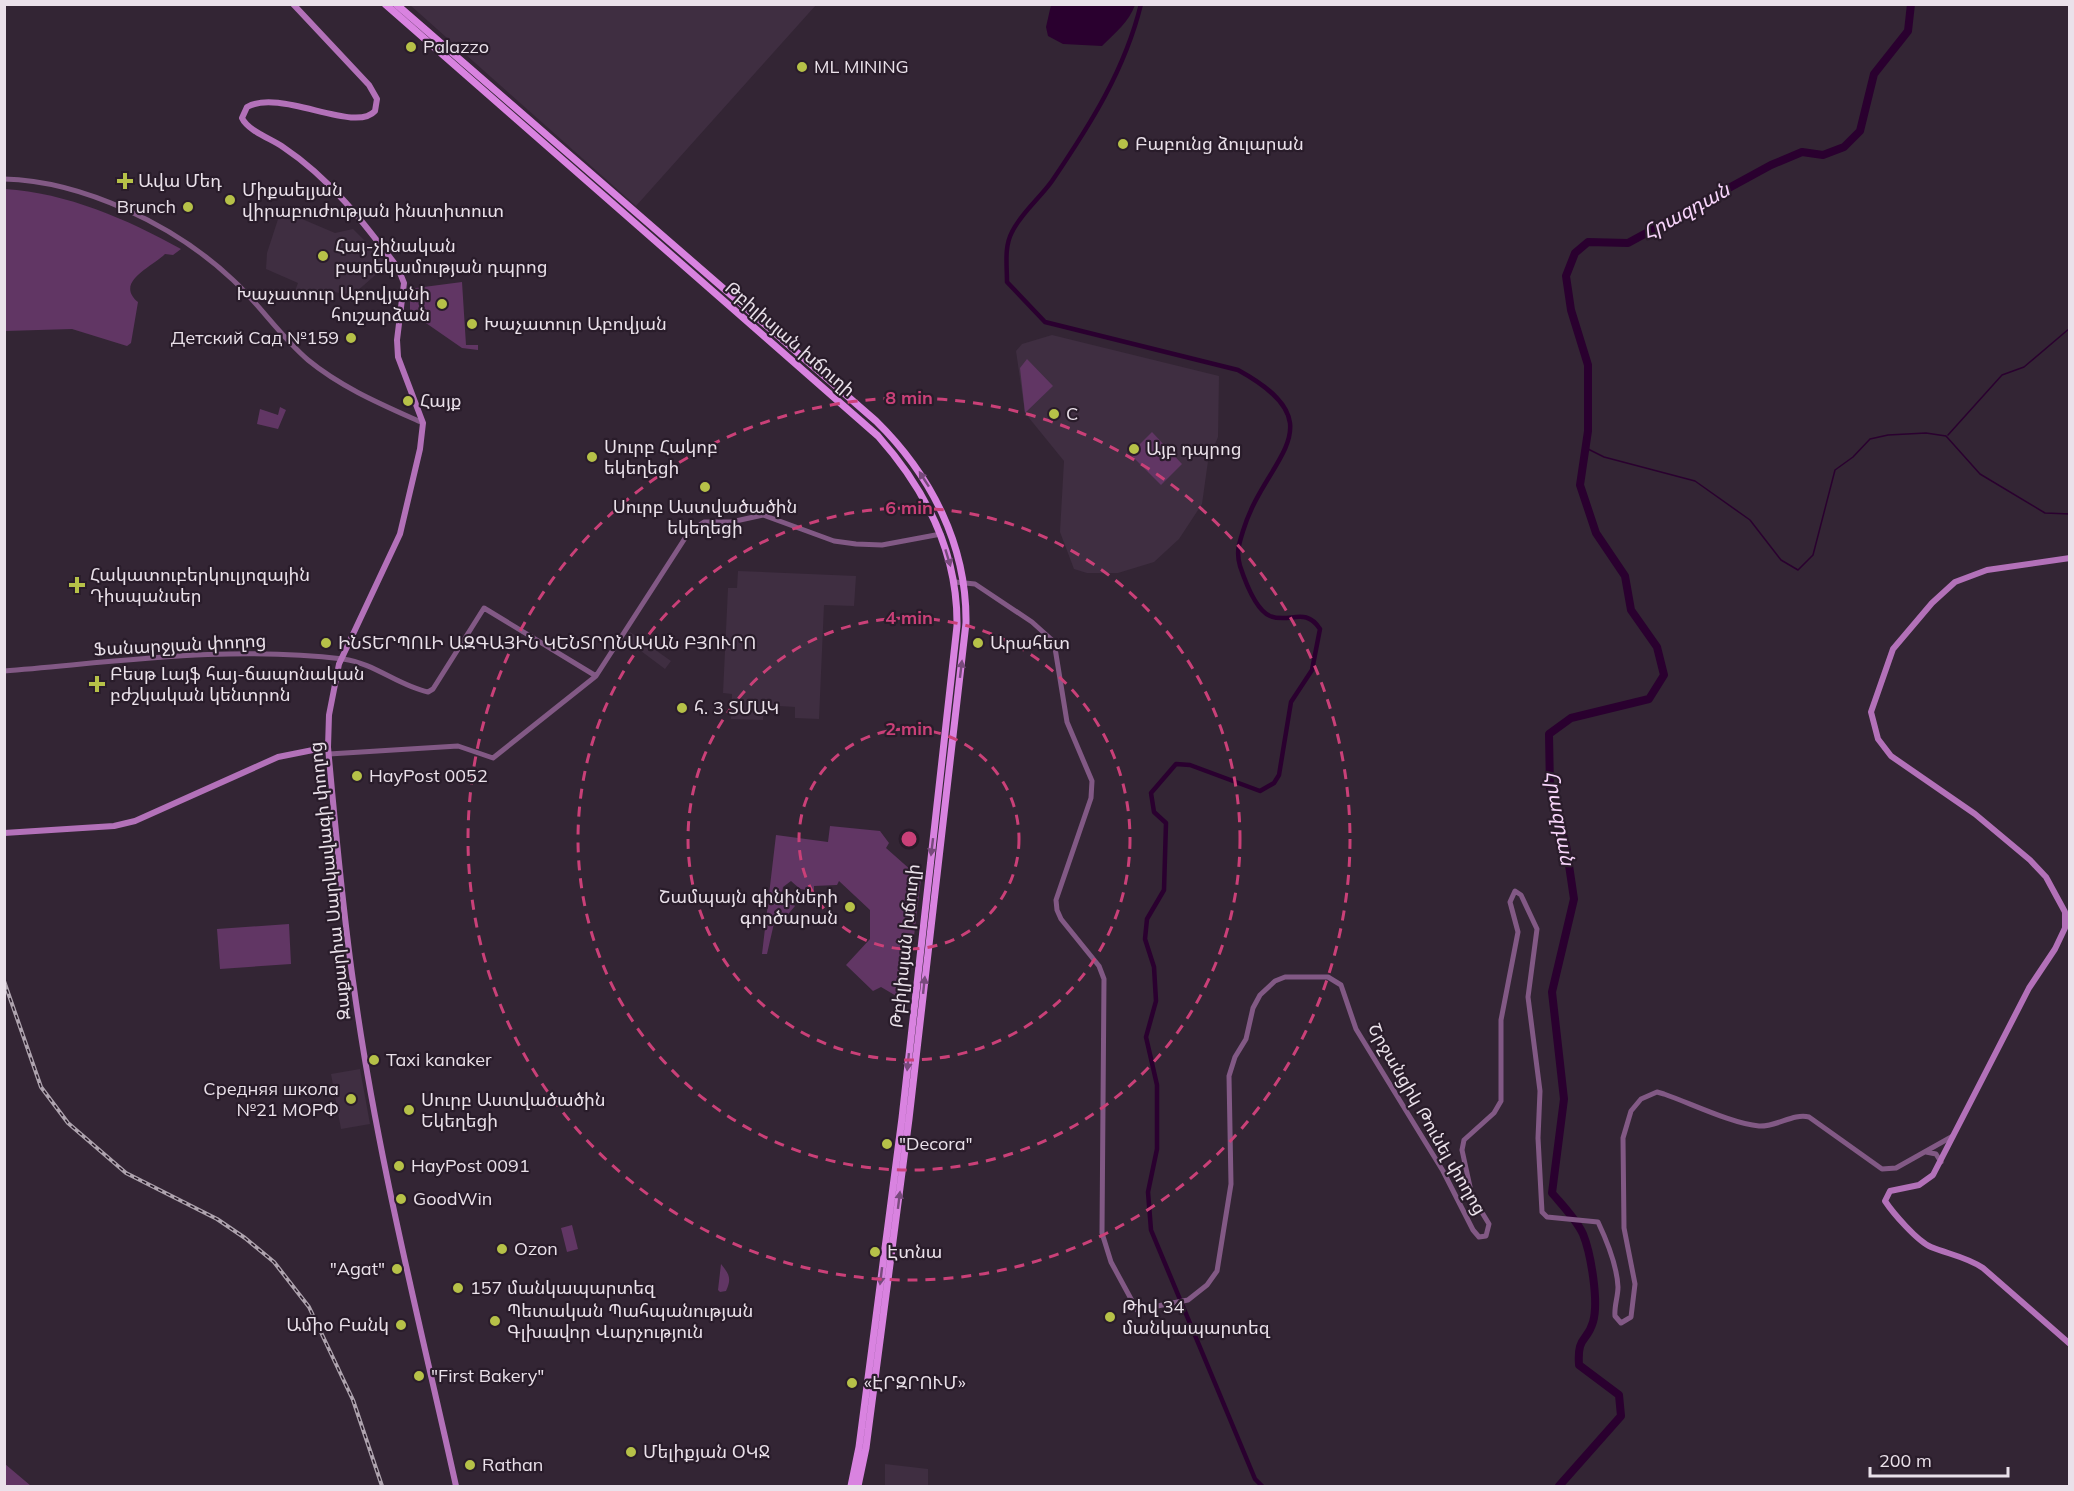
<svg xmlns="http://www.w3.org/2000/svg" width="2074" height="1491" viewBox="0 0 2074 1491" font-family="Mulish,'Noto Sans Armenian',sans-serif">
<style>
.built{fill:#3f2e41}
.green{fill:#613664}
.water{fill:#2a002f}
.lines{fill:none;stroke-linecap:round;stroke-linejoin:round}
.stream{stroke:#2a002f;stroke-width:1.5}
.canal{stroke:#2a002f;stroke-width:4.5}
.river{stroke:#2a002f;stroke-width:8}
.tertiary{stroke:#825985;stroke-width:5}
.secondary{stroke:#b371b9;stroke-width:6}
.primary{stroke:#d983e0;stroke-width:7}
.rail-casing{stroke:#aea3ae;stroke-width:4}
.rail{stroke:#291c2a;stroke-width:1.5;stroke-dasharray:4.5;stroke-linecap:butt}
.oneway{fill:#784a7c}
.ring{fill:none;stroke:#ca4078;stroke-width:3;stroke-dasharray:10 8}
.poi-dot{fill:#b6c148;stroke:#291c2a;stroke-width:2}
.labels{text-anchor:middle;stroke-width:4.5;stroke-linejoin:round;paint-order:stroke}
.poi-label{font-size:18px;fill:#eae1ea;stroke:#291c2a;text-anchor:start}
.street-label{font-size:18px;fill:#eae1ea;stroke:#291c2a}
.water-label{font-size:20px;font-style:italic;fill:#f8d5fb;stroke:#291c2a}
.centre{fill:#ca4078;stroke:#291c2a;stroke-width:3}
.ring-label{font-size:18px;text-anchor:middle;font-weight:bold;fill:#ca4078;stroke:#291c2a;stroke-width:4.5;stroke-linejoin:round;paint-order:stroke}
</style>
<rect width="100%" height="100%" fill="#332534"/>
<path class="built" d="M410 5H816L636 206Z
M281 210 335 233 353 229 383 259 380 271 356 292 342 294 325 289 320 302 295 291 298 283 266 269 267 253Z
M1052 335 1219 376 1218 437 1208 461 1202 504 1179 539 1154 562 1118 573H1087L1074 569 1060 532 1064 461 1025 413 1016 351 1022 344Z
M738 571 856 576 854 606 824 605 819 719 795 718V707L764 705 763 720 731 719 732 694 723 693 728 588H737Z
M630 632 671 661 665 669 625 639Z
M360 1069 370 1124 341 1129 331 1074Z
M885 1464 928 1469V1486H885Z"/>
<path class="green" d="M5 189C67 193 127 219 181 249L173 255 165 254C152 267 114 282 138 302L131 343 127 346 72 329 5 331Z
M462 282 466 345H478V350L462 348 410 312V293L416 288Z
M1027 359 1053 386 1025 413 1020 368Z
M280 407 286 410 278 429 257 424 260 409 278 415Z
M1152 432 1182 464 1161 485 1130 454Z
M830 826 880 831 889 843 886 848 921 879 914 936 898 997 881 987 873 991 846 965 870 939V910L839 881 837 885 814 886V891L800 889 791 881 783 887 782 893 795 906 785 918 777 910 767 954H762L776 835 828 842Z
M289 924 291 964 220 969 217 929Z
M572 1225 578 1249 567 1252 561 1228Z
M721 1264C729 1274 732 1278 726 1291L720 1292 718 1290Z
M4 1464H5L31 1486H5Z"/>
<path class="water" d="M1051 5V4L1135 5C1129 22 1115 33 1102 46L1063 44 1048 36 1046 27Z"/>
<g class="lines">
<path class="stream" d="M1948 435 2002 375 2024 367 2070 328
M1586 448 1604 457 1695 481 1750 520 1781 560 1798 570 1813 555 1835 470 1853 457 1870 439 1888 435 1926 433 1946 436 1980 474 2045 513 2070 514"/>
<path class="canal" d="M1141 4C1125 70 1090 125 1052 181 1040 198 1021 213 1012 232 1004 247 1007 265 1007 282L1045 322 1238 370C1340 426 1265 457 1243 531 1239 544 1236 552 1240 566 1245 581 1256 610 1270 616 1290 624 1305 606 1320 629L1312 670 1291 702 1279 775 1274 783 1260 791 1190 765 1176 764 1151 793 1154 812 1166 823 1164 890 1147 919 1145 939 1154 967 1156 1001 1146 1037 1157 1085V1149L1148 1192 1151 1230 1255 1479 1262 1486"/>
<path class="river" d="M1559 1486 1621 1416 1619 1395 1579 1365C1577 1335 1587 1343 1593 1322 1599 1302 1591 1254 1583 1234 1576 1219 1563 1206 1552 1193L1564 1099 1552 992 1574 899 1566 845 1550 788 1549 734 1571 718 1649 699 1664 675 1657 647 1631 610 1625 576 1596 533 1580 485 1588 431V365L1571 310 1566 276 1575 253 1588 242 1628 243 1771 165 1802 152 1823 155 1844 147 1860 131 1874 74 1908 31 1911 4"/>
<path class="tertiary" d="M4 179C84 181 176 226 233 280 260 305 280 336 308 360 342 388 383 405 423 423
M955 582 975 584 1032 622 1052 640 1055 648 1067 722 1092 781 1091 798 1056 900 1057 910 1061 919 1099 966 1104 979 1102 1233 1111 1262 1137 1310 1188 1300 1207 1285 1217 1271 1231 1184 1229 1076 1235 1057 1246 1039 1253 1008 1260 995 1275 981 1285 977H1328L1341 985 1356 1029 1443 1171 1473 1230 1479 1237 1486 1236 1489 1224 1472 1196 1462 1150 1464 1140 1494 1113 1501 1101V1020L1518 932 1510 902 1515 891 1521 895 1537 929 1528 997 1540 1091 1538 1138 1542 1212 1547 1217 1598 1222C1607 1241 1617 1265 1618 1287 1618 1297 1614 1306 1615 1316L1621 1323 1631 1317 1635 1284 1624 1228 1623 1138 1631 1111 1641 1099 1657 1092 1664 1094C1690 1103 1733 1124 1759 1126 1777 1127 1793 1113 1809 1117L1882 1169 1896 1168 1953 1136
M4 671C116 662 231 645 343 659 374 663 399 686 428 692L433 689 484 608 596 676
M329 754 458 746 493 758 596 676 689 532 704 522H731L763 515 834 541 856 544 882 545 941 534
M1926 1152 1936 1154 1941 1162"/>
<path class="secondary" d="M293 4 369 85 377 99 375 111C355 134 280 88 247 107L242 118C248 131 272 139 283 147 331 179 364 223 398 268L404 283 397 340 398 357 423 423 420 449 400 534 339 664 329 715 328 747C335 825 342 903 353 981 376 1152 419 1319 456 1486
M2070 558 1987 570 1955 582 1932 603 1893 649 1871 712 1878 739 1891 756 1975 814 2030 860 2046 877 2065 912V928L2055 949 2029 988 1933 1175 1919 1185 1890 1191 1885 1201C1893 1213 1917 1241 1931 1247 1948 1254 1967 1257 1983 1268L2070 1344
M4 833 114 826 135 821 278 757 328 747"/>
<path class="primary" d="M385 4 878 436C926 490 958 552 957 626L902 1118 859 1447 851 1486
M396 4 876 421C931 475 967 545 966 623L909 1119 866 1448 858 1486"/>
<g class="rail-casing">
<path id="rail" d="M4 981 41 1087 68 1123 126 1173 217 1219 245 1238 274 1262 309 1307 353 1400 382 1486"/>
</g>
<use href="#rail" class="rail"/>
</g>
<defs><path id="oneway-solid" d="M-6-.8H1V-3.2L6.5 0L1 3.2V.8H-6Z" transform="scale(1.5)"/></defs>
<g class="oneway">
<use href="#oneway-solid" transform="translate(924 479) rotate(-123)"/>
<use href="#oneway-solid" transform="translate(948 558) rotate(73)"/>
<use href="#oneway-solid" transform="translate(961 669) rotate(-83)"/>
<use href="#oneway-solid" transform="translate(932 847) rotate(97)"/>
<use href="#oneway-solid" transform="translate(924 985) rotate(-84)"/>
<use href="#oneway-solid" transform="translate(908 1062) rotate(96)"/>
<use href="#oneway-solid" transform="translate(899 1200) rotate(-83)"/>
<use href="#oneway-solid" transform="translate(881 1276) rotate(97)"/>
</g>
<g class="ring">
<circle cx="909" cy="839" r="110"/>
<circle cx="909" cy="839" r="221"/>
<circle cx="909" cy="839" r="331"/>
<circle cx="909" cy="839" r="441"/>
</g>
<g class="poi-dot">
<circle cx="411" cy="47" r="6"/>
<circle cx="802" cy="67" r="6"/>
<circle cx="1123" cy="144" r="6"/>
<path d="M122 172h6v6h6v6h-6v6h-6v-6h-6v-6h6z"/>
<circle cx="230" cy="200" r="6"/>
<circle cx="188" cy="207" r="6"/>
<circle cx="323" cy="256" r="6"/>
<circle cx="442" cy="304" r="6"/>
<circle cx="472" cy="324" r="6"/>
<circle cx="351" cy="338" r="6"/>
<circle cx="408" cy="401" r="6"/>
<circle cx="1054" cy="414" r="6"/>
<circle cx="1134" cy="449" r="6"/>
<circle cx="592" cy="457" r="6"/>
<circle cx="705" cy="487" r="6"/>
<path d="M74 576h6v6h6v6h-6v6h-6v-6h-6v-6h6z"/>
<circle cx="326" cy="643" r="6"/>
<circle cx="978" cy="643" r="6"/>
<path d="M94 675h6v6h6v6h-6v6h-6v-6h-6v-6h6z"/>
<circle cx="682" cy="708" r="6"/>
<circle cx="357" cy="776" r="6"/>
<circle cx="850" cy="907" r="6"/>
<circle cx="374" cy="1060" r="6"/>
<circle cx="351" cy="1099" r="6"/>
<circle cx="409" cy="1110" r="6"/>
<circle cx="887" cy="1144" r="6"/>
<circle cx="399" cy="1166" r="6"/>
<circle cx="401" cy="1199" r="6"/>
<circle cx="502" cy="1249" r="6"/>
<circle cx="875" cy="1252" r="6"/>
<circle cx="397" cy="1269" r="6"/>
<circle cx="458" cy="1288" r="6"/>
<circle cx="1110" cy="1317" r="6"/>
<circle cx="495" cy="1321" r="6"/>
<circle cx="401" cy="1325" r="6"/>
<circle cx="419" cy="1376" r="6"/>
<circle cx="852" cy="1383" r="6"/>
<circle cx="631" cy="1452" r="6"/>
<circle cx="470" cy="1465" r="6"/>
</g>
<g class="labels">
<g class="poi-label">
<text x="423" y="53">Palazzo</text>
<text x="814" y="73">ML MINING</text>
<text x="1135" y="150">Բաբունց ձուլարան</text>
<text x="138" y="187">Ավա Մեդ</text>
<text x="242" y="196">Միքաելյան<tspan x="242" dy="21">վիրաբուժության ինստիտուտ</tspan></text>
<text x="176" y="213" text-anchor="end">Brunch</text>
<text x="335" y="252">Հայ-չինական<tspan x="335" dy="21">բարեկամության դպրոց</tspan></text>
<text x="430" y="300" text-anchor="end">Խաչատուր Աբովյանի<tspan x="430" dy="21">հուշարձան</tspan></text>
<text x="484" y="330">Խաչատուր Աբովյան</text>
<text x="339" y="344" text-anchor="end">Детский Сад №159</text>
<text x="420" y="407">Հայք</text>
<text x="1066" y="420">C</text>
<text x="604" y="453">Սուրբ Հակոբ<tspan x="604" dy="21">եկեղեցի</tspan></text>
<text x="1146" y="455">Այբ դպրոց</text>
<text x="705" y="513" text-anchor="middle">Սուրբ Աստվածածին<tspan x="705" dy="21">եկեղեցի</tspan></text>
<text x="90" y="581">Հակատուբերկուլյոզային<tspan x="90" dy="21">Դիսպանսեր</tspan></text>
<text x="338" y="649">ԻՆՏԵՐՊՈԼԻ ԱԶԳԱՅԻՆ ԿԵՆՏՐՈՆԱԿԱՆ ԲՅՈՒՐՈ</text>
<text x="990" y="649">Արահետ</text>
<text x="110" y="680">Բեսթ Լայֆ հայ-ճապոնական<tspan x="110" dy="21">բժշկական կենտրոն</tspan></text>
<text x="694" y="714">հ. 3 ՏՄԱԿ</text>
<text x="369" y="782">HayPost 0052</text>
<text x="838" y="903" text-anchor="end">Շամպայն գինիների<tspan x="838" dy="21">գործարան</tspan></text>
<text x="386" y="1066">Taxi kanaker</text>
<text x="339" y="1095" text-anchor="end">Средняя школа<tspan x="339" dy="21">№21 МОРФ</tspan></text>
<text x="421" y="1106">Սուրբ Աստվածածին<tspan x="421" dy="21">Եկեղեցի</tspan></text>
<text x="899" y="1150">"Decora"</text>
<text x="411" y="1172">HayPost 0091</text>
<text x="413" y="1205">GoodWin</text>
<text x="514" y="1255">Ozon</text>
<text x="887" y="1258">Էտնա</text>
<text x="385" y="1275" text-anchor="end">"Agat"</text>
<text x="470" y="1294">157 մանկապարտեզ</text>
<text x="1122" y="1313">Թիվ 34<tspan x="1122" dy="21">մանկապարտեզ</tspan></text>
<text x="507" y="1317">Պետական Պահպանության<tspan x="507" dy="21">Գլխավոր Վարչություն</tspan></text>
<text x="389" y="1331" text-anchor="end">Ամիօ Բանկ</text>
<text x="431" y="1382">"First Bakery"</text>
<text x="864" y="1389">«ԷՐԶՐՈՒՄ»</text>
<text x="643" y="1458">Մելիքյան ՕԿՋ</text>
<text x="482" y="1471">Rathan</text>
</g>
<g class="street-label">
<text transform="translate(790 339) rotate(41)" y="6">Թբիլիսյան խճուղի</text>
<text transform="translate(180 645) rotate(-3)" y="6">Ֆանարջյան փողոց</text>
<text transform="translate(330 881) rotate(-96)" y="6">Զաքարիա Սարկավագի փողոց</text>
<text transform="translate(905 946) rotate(-84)" y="6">Թբիլիսյան խճուղի</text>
<text transform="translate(1427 1119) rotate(60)" y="6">Շրջանցիկ Թունել փողոց</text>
</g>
<g class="water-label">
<text transform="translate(1686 211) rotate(-29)" y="7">Հրազդան</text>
<text transform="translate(1560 818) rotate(80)" y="7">Հրազդան</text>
</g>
</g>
<circle cx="909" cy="839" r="9" class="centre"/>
<g class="ring-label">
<text x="909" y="404">8 min</text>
<text x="909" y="514">6 min</text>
<text x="909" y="624">4 min</text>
<text x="909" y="735">2 min</text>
</g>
<rect width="2074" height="1491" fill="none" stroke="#eae1ea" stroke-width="12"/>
<path d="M1870 1467v9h138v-9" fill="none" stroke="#eae1ea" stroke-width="3"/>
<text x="1879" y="1467" font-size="18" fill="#eae1ea" stroke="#291c2a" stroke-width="4.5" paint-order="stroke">200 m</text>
</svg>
